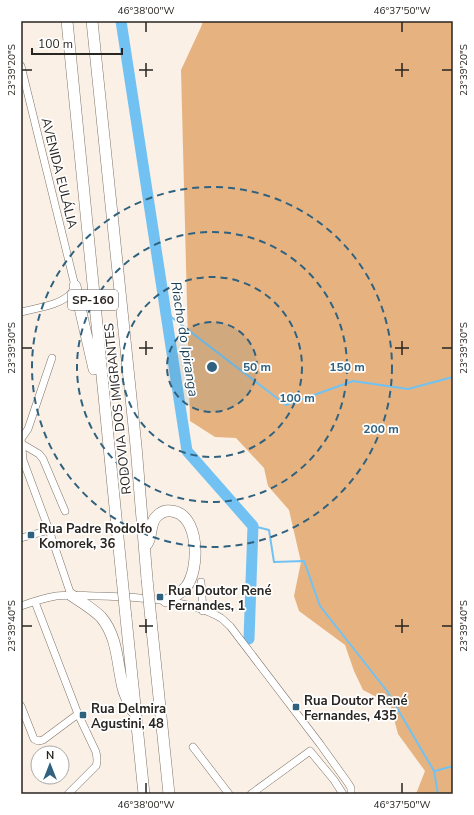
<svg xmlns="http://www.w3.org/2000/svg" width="474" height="815" viewBox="0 0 474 815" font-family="'Nunito Sans',sans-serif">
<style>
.green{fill:#e6b380}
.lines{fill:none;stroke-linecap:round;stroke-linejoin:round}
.stream{stroke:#71c2f3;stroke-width:2}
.river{stroke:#71c2f3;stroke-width:11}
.minor-casing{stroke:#7e746a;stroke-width:8}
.highway-casing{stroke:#7e746a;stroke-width:12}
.minor{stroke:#fff;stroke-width:7}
.highway{stroke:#fff;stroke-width:11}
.highway-bridge-casing{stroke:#7e746a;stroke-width:12;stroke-linecap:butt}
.highway-bridge{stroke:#fff;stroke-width:11}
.ticks{fill:none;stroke:#292521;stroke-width:1.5}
.ring{fill:none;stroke:#30627f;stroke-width:2;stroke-dasharray:7 5}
.poi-dot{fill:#30627f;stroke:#fff;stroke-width:1.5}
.labels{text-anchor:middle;stroke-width:3.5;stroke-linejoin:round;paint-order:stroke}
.shield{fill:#fff;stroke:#696664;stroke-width:1}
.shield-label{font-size:12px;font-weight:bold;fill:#292521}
.street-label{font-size:13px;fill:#292521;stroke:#fff}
.poi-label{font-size:13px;font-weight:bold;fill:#292521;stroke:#fff;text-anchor:start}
.water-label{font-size:14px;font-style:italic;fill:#1c3f54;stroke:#fff}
.centre{fill:#30627f;stroke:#fff;stroke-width:2}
.ring-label{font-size:12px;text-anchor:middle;font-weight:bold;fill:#30627f;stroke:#fff;stroke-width:3.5;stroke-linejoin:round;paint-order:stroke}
.neatline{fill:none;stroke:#292521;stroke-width:1.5}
.ticks-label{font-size:10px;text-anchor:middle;fill:#292521}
</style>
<rect width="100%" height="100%" fill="#fbf0e5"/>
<path class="green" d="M203 21H453V794H416L425 771 398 734 390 704 363 690 354 671 345 645 299 611 294 596 301 562 289 510 268 486 264 468 236 438 215 437 190 421 181 70 201 27Z"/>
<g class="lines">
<path class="stream" d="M166 313 286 405 353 381 408 389 453 377
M253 526 269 530 274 562 304 561 320 606 387 691 434 771 438 794
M435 771 453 766"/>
<path class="river" d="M121 21 187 451 253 526 249 639"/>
<g class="minor-casing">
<path id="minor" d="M21 66 75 286C74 288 73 290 72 292 63 305 36 308 21 312
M21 438 23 460 49 530 71 595
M21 439 28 429 52 358
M22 444 39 454 43 459 65 511
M21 538 49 530
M201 582 203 611
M35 602 78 714 96 752C97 758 98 761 96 766L68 794
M21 606C32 602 44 598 56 596 70 594 85 596 99 596 136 597 189 599 221 618 224 620 227 624 230 626L320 744 348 783 351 788V794
M21 706 34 739 38 741 43 740 78 714
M193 747 229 794
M251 794 310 751 334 780 343 794"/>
</g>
<g class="highway-casing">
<path id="highway" d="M67 21 122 578
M92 21 136 446 147 579
M75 286 94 369
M147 544C153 535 149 523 157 516 161 512 166 510 171 511 200 513 200 570 186 587 181 594 173 597 166 601
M71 595C81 602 92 608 101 617 118 637 117 664 123 688 125 696 129 703 133 711
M126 618 144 794
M151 620 169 794"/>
</g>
<use href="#minor" class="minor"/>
<use href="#highway" class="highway"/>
<g class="highway-bridge-casing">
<path id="highway-bridge" d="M122 578 126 618
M147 579 151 620"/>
</g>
<use href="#highway-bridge" class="highway-bridge"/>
</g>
<path class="ticks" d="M146 22V32M402 22V32M146 63V77M402 63V77M22 70H32M139 70H153M395 70H409M442 70H452M146 341V355M402 341V355M22 348H32M139 348H153M395 348H409M442 348H452M146 619V633M402 619V633M22 626H32M139 626H153M395 626H409M442 626H452M146 783V793M402 783V793"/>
<circle cx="212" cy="367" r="45" fill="#30627f" fill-opacity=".12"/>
<g class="ring">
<circle cx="212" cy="367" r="45"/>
<circle cx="212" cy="367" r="90"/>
<circle cx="212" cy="367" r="135"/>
<circle cx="212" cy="367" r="180"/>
</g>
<g class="poi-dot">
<rect x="27" y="531" width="8" height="8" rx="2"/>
<rect x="156" y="593" width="8" height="8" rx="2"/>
<rect x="292" y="703" width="8" height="8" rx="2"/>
<rect x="79" y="711" width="8" height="8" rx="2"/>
</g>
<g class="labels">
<rect class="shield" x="68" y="290" width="50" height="20" rx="3"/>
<g class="shield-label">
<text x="93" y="304">SP-160</text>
</g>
<g class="street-label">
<text transform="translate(60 173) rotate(76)" y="5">AVENIDA EULÁLIA</text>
<text transform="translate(117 409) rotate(-96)" y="5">RODOVIA DOS IMIGRANTES</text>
</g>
<g class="poi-label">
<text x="39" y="533">Rua Padre Rodolfo<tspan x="39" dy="15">Komorek, 36</tspan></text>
<text x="168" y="595">Rua Doutor René<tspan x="168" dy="15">Fernandes, 1</tspan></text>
<text x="304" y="705">Rua Doutor René<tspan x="304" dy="15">Fernandes, 435</tspan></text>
<text x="91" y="713">Rua Delmira<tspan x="91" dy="15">Agustini, 48</tspan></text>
</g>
<g class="water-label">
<text transform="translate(185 339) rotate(81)" y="5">Riacho do Ipiranga</text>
</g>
</g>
<circle cx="212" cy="367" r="6" class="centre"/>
<g class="ring-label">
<text x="257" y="371">50 m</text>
<text x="347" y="371">150 m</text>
<text x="297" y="402">100 m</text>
<text x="381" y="433">200 m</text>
</g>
<rect width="474" height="815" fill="none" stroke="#ffffff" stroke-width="44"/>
<g transform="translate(50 765)"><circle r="19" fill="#ffffff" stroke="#a9a8a6"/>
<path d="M0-3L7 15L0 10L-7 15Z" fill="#30627f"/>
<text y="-6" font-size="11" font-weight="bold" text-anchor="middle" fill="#292521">N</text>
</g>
<path d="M32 48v6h90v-6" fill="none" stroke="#292521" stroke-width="2"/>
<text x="38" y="48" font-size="12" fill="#292521" stroke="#ffffff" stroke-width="3" paint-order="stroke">100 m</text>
<rect x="22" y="22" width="430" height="771" class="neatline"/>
<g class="ticks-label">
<text x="146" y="14">46°38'00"W</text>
<text x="402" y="14">46°37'50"W</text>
<text transform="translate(11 70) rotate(-90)" y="4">23°39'20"S</text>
<text transform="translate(463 70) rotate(-90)" y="4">23°39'20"S</text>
<text transform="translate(11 348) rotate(-90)" y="4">23°39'30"S</text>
<text transform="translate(463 348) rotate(-90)" y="4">23°39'30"S</text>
<text transform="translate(11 626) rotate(-90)" y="4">23°39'40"S</text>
<text transform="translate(463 626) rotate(-90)" y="4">23°39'40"S</text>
<text x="146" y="808">46°38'00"W</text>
<text x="402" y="808">46°37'50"W</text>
</g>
</svg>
